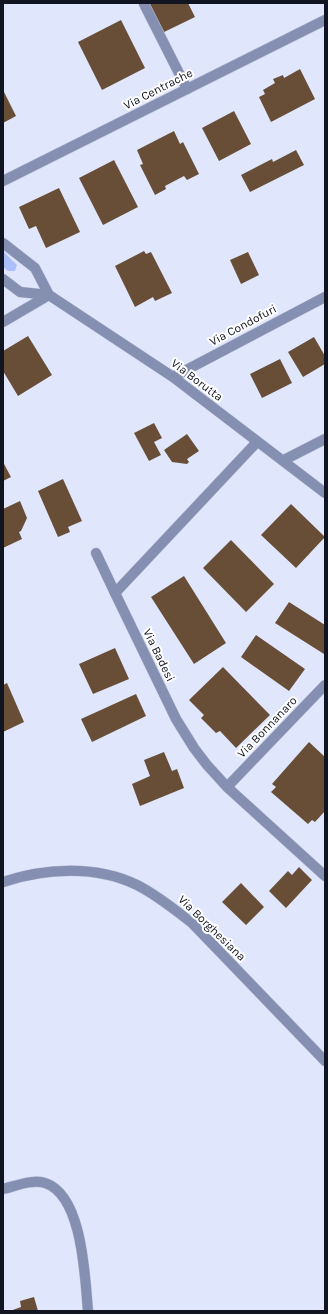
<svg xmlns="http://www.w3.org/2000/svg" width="328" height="1314" viewBox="0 0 328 1314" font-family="Karla,sans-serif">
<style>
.green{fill:#acbffa}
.building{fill:#684e37}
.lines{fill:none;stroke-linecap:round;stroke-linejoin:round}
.service-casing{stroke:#bfc5d9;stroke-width:11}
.minor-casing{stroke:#bfc5d9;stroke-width:11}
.tertiary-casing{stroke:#bfc5d9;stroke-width:11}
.service{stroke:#858fb1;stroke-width:10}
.minor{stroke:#858fb1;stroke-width:10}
.tertiary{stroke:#858fb1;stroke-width:10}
.labels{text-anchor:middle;stroke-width:4;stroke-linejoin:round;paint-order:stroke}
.street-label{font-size:12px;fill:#111521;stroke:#fff}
</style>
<rect width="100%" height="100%" fill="#e0e7fc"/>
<path class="green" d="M3 251 17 265 15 271H8L3 267Z"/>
<path class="building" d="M149 3H188L195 17 162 33Z
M121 20 145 68 102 90 78 42Z
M300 69 315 99 271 122 259 97 265 94 263 90 275 83 273 79 283 75 284 78Z
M3 90 16 116 3 123Z
M234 111 251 144 219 161 202 128Z
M174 131 180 144 183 142 199 174 187 180 184 176 165 186 166 189 155 195 140 165 143 164 137 150Z
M296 150 304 165 250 192 241 175 272 159 273 162Z
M114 160 138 207 103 225 79 178Z
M59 188 80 232 46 248 36 226 29 229 19 207Z
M144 251 146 254 151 252 172 293 155 301 153 297 135 307 115 266Z
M248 252 259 275 241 284 230 260Z
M28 336 52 375 18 396 3 371V351Z
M314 337 325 356V364L303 377 288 352Z
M280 359 292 383 262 398 250 374Z
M154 423 162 438 154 442 161 455 149 461 134 433Z
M187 434 199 451 187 459 189 462 187 464 172 462 164 450Z
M3 462 11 477 3 481Z
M63 479 82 521 68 527 70 532 58 537 38 491Z
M20 501 27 518 21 531 19 532 22 539 3 548V509Z
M291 504 325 537 296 568 261 535Z
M231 540 274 584 246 612 203 568Z
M184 576 226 643 194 664 151 597Z
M289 602 325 625V652L324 654 275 623Z
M256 635 305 669 289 691 241 657Z
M115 648 129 679 93 694 79 664Z
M223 667 270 715 236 748 220 731 216 733 201 718 204 715 189 700Z
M7 683 24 722 3 732V685Z
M136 694 146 716 92 742 81 719Z
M309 742 325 757V811L315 822 312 820 308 824 271 792 276 787 272 784Z
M164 752 172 771 177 769 184 788 140 806 132 784 150 776 144 760Z
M299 867 312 880 286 908 269 891 288 871 292 875Z
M241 883 264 907 246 925 222 902Z
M34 1297 38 1311H10L21 1307 20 1301Z"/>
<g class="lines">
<g class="service-casing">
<path id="service" d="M144 4 187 89
M96 553 115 593
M3 1189C16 1186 32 1179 45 1183 83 1195 85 1279 88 1311"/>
</g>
<g class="minor-casing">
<path id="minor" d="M3 181 325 20
M3 243 35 268 49 295 173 377 325 493
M3 279 20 292 49 295
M3 322 49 295
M173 377 325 297
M257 442 115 593 176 719 194 748 207 765 227 787 325 876
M284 460 325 439
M227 787 325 685"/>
</g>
<g class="tertiary-casing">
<path id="tertiary" d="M3 882C45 868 96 865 137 885 157 895 174 909 192 923L325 1061"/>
</g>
<use href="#service" class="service"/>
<use href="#minor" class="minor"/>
<use href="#tertiary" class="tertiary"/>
</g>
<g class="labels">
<g class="street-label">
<text transform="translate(158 89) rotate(-27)" y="4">Via Centrache</text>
<text transform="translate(243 325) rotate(-28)" y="4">Via Condofuri</text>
<text transform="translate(197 380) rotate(37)" y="4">Via Borutta</text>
<text transform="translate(159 655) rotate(64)" y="4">Via Badesi</text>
<text transform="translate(267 727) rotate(-46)" y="4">Via Bonnanaro</text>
<text transform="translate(212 928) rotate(44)" y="4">Via Borghesiana</text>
</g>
</g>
<rect width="328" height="1314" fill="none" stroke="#111521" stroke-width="8"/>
</svg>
